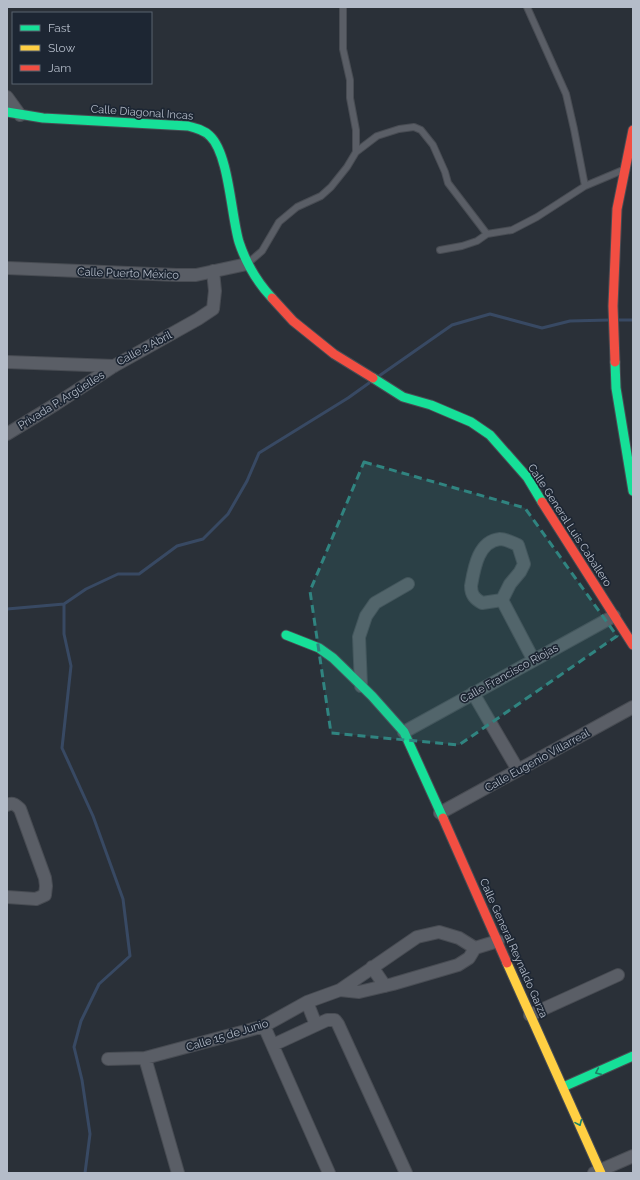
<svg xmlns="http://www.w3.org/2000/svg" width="640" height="1180" viewBox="0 0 640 1180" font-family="Raleway,sans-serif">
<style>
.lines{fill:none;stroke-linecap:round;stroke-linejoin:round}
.stream{stroke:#384963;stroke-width:3}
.lane-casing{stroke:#484c53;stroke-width:8}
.street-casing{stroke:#484c53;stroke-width:14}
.fast-casing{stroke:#484c53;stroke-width:11}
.slow-casing{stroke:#484c53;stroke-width:11}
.jam-casing{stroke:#484c53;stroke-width:11}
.lane{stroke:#5a5e66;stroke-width:6}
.street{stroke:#5a5e66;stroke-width:12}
.fast{stroke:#16e098;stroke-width:9}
.slow{stroke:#ffcf43;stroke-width:9}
.jam{stroke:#f24e42;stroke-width:9}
.oneway{stroke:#1a8366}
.marked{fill:#308480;fill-opacity:0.2;stroke:#308480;stroke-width:3;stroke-dasharray:8 5;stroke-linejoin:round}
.labels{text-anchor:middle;stroke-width:3.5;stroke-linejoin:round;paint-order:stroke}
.street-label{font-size:11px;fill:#b4bcc9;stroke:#1d2633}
</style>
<rect width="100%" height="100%" fill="#2a3038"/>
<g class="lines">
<path class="stream" d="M618 320H633
M379 376 452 325 490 314 542 328 570 321 609 320
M7 609 64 604
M85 1173 90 1134 82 1080 74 1047 81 1021 99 984 130 956 123 899 93 816 62 748 71 666 64 634V604L86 589 118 574H139L177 546 203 539 228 514 247 481 259 453 348 398 369 383"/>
<g class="lane-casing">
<path id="lane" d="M527 7 566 94 574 129 585 186
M356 152 377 136 399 129 414 127 421 130 433 145 445 172 448 183 487 234
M440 250 462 246 477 241 487 234 512 230 537 217 585 186 623 170
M248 263 262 251 279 222 297 207 321 196 331 187 347 167 356 152V130L350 98V80L343 49V7"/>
</g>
<g class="street-casing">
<path id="street" d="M7 97 20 115
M7 268 177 275H196L247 264
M7 362 114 366
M7 434 56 404 114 366 198 319 213 309 215 291 213 271
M502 600 482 603C475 599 471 595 471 586 474 569 478 541 500 539 506 539 513 543 518 545L524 564 520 572 510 584 502 600 533 659
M361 686 359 637 366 616 375 603 408 584
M473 693 518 770
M404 732 614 616
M7 805C13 802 16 805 20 809L45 878 46 886 45 895 36 899 7 897
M440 813 633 707
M372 967 385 986
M340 990 417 937 439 932 459 938 475 948
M307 1002 316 1025
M530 1015 618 975
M264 1026 329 1173
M273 1045 327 1020H335L338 1024 406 1173
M145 1058 178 1173
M108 1059 145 1058 264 1026 307 1002 340 990 359 992 393 984 458 965 469 958 475 948 498 941
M594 1173 633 1156"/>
</g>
<g class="fast-casing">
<path id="fast" d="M7 112 43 118 188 126C196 128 204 130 210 136 229 154 231 215 239 242 246 263 257 282 272 298
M615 362 616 388 633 491
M373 378 403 397 431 405 471 422 490 435 527 477 542 502
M286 635 319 648 333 658 372 696 404 732 443 818
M563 1087 633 1056"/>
</g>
<g class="slow-casing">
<path id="slow" d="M507 963 601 1173"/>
</g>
<g class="jam-casing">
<path id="jam" d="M272 298 293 321 334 354 373 378
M615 362 613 306 617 209 633 130
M542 502 633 645
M443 818 507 963"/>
</g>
<use href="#lane" class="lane"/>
<use href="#street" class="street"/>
<use href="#fast" class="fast"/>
<use href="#slow" class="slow"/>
<use href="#jam" class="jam"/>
</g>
<defs><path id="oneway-chevron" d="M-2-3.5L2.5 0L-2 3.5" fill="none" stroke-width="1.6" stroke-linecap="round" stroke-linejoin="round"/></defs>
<g class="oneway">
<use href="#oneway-chevron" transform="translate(598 1072) rotate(156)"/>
<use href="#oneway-chevron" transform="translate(579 1123) rotate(66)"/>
</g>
<path class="marked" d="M364 462 525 508 617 636 459 745 331 733 310 591Z"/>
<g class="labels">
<g class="street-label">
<text transform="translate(142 112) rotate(4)" y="4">Calle Diagonal Incas</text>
<text transform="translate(128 273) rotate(2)" y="4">Calle Puerto México</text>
<text transform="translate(144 348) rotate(-28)" y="4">Calle 2 Abril</text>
<text transform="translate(61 400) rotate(-32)" y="4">Privada P. Argüelles</text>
<text transform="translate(570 525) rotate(57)" y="4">Calle General Luis Caballero</text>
<text transform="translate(509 673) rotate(-29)" y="4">Calle Francisco Riojas</text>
<text transform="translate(537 760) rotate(-29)" y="4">Calle Eugenio Villarreal</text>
<text transform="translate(514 948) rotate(66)" y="4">Calle General Reynaldo Garza</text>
<text transform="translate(227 1035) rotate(-17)" y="4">Calle 15 de Junio</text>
</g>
</g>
<rect width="640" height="1180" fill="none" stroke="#b4bcc9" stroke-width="16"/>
<rect x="12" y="12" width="140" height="72" fill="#1d2633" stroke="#59626f"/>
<rect x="20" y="25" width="20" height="6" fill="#16e098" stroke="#59626f"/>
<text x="48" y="32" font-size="12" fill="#b4bcc9">Fast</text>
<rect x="20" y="45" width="20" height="6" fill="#ffcf43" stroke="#59626f"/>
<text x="48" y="52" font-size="12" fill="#b4bcc9">Slow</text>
<rect x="20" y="65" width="20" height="6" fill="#f24e42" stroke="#59626f"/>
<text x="48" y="72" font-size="12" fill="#b4bcc9">Jam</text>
</svg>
